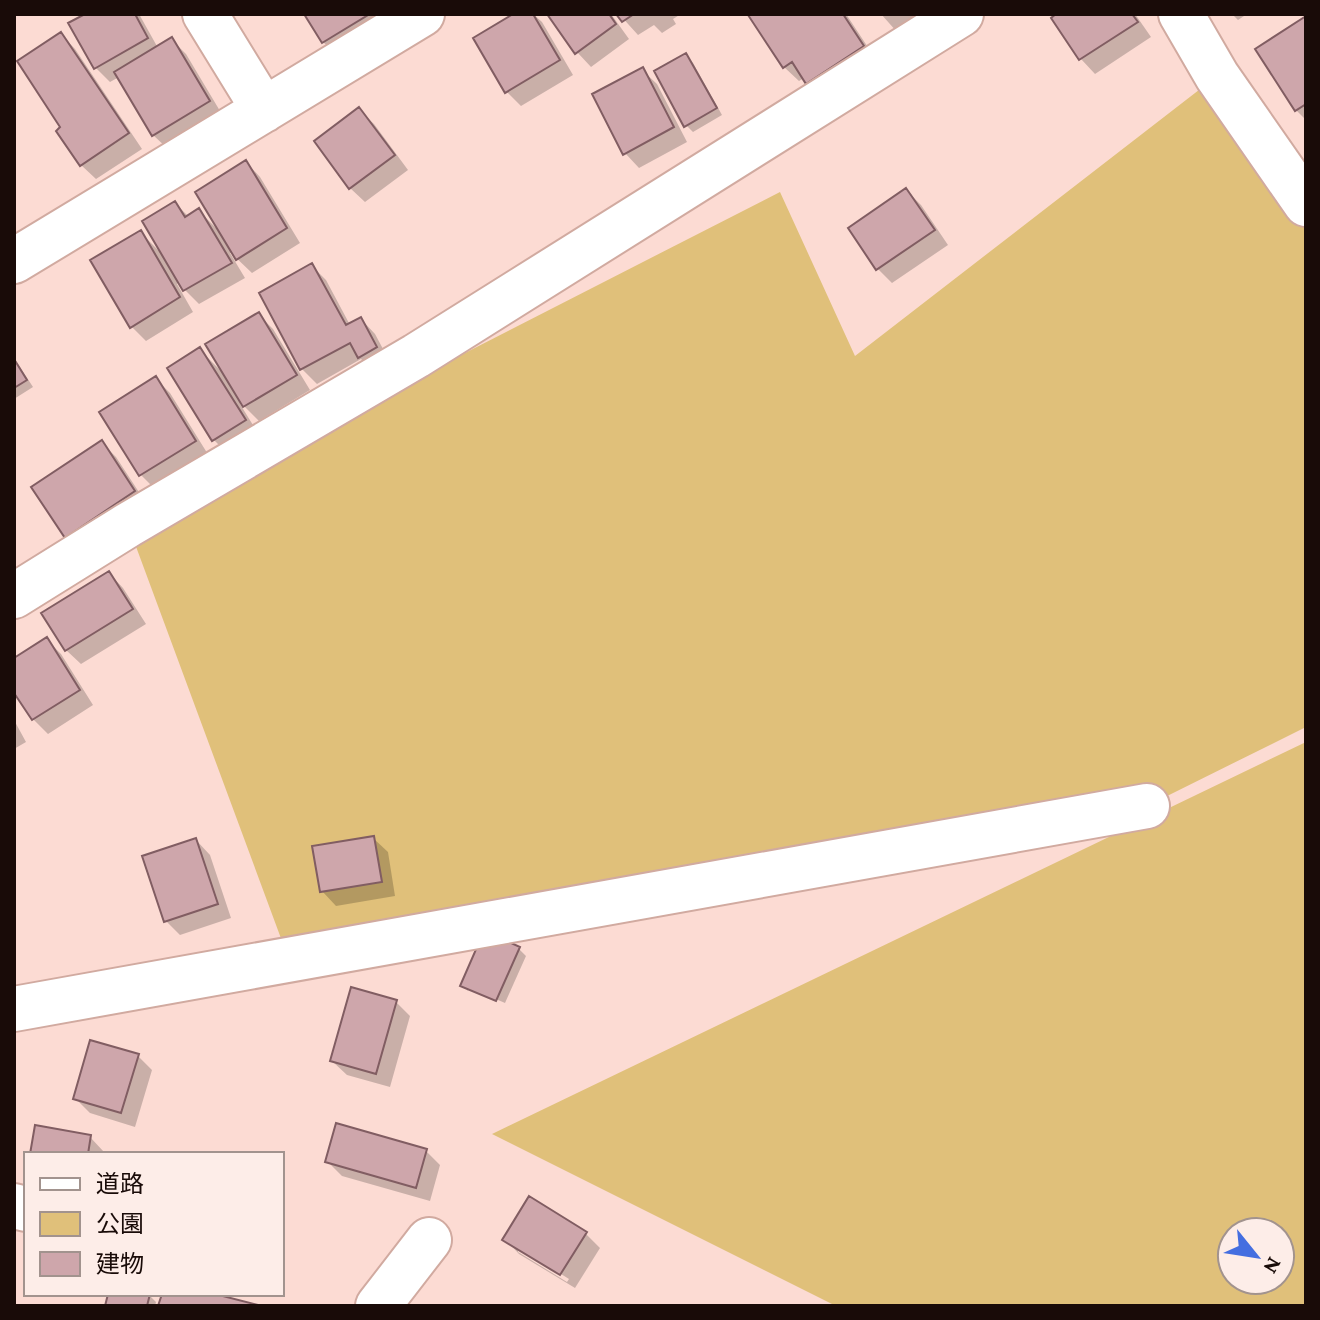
<svg xmlns="http://www.w3.org/2000/svg" width="1320" height="1320" viewBox="0 0 1320 1320" font-family="'Crimson Pro','Noto Sans JP',serif">
<style>
.green{fill:#e0c07a;fill-rule:evenodd}
.shadow{fill:#0003;fill-rule:evenodd}
.building{fill:#cea6ab;stroke:#815d62;stroke-width:2}
.lines{fill:none;stroke-linecap:round;stroke-linejoin:round}
.minor-casing{stroke:#d1aaa0;stroke-width:48}
.minor{stroke:#fff;stroke-width:44}
</style>
<rect width="100%" height="100%" fill="#fcdbd3"/>
<path class="green" d="M1217 76 1306 207V727L1147 806 289 960 128 525 780 192 855 356Z
M1306 742V1306H836L492 1134ZM1232 1232H1280V1280H1232Z"/>
<path class="shadow" d="M89 14H139L158 48 172 40 186 54 223 116 168 149 153 135 119 77 110 82 96 68Z
M307 14H371L381 30 338 56 323 42Z
M517 14H533L542 22 573 75 521 106 507 92Z
M549 14H611L629 39 591 67 577 52Z
M619 14H681L673 19 676 24 662 33 654 25 638 35Z
M754 14H846L877 61 822 97 804 78 799 81 784 67Z
M881 14H927L897 32Z
M1060 14H1135L1151 37 1095 74 1081 59 1054 18Z
M1232 14H1247L1238 20Z
M1306 18V120L1296 110Z
M61 34 75 49 142 149 96 179 81 165 62 127Z
M686 56 693 63 722 115 693 132 686 125Z
M642 70 657 84 687 142 639 168 625 153Z
M359 110 374 124 408 170 365 202 350 188Z
M246 162 260 177 300 243 252 273 231 253H230L245 278 199 304 178 283 177 284 193 312 146 341 131 326 141 233 161 253 175 203 189 217 199 211 218 230Z
M906 190 921 205 948 245 892 283 878 269Z
M312 266 326 280 350 325 361 319 375 334 390 362 374 371 361 359 317 384 302 369 261 294Z
M258 314 273 329 310 390 259 421 241 403 240 404 259 435 228 454 214 440 170 369 200 350 221 371Z
M14 358 33 387 14 399Z
M156 379 170 393 209 456 155 489 141 475 102 413Z
M102 443 116 457 148 506 81 551 66 536Z
M109 573 123 588 146 624 81 664 66 650Z
M47 640 61 654 93 705 48 734 33 719 14 689V661Z
M14 720 26 742 14 749Z
M373 838 388 852 395 896 336 906 322 891Z
M196 840 210 855 231 918 180 935 166 921Z
M519 949 526 956 505 1003 468 987V991L463 985Z
M396 1002 410 1016 390 1087 347 1075 332 1061Z
M138 1056 152 1070 135 1127 90 1113 76 1099Z
M90 1137 104 1152V1154H32Z
M426 1151 440 1165 430 1201 342 1176 327 1161Z
M585 1233 600 1248 575 1288 519 1254 505 1239ZM518 1247 569 1279 567 1282 518 1252Z
M110 1294H145L149 1295 156 1302 155 1306H107Z
M164 1294H207L252 1306H160Z"/>
<path class="building" d="M85 14H135L148 38 94 69 68 23Z
M304 14H367L368 15 322 43Z
M513 14H533L560 60 505 93 473 38Z
M547 14H609L616 24 575 54Z
M616 14H634L622 22Z
M750 14H843L864 46 806 84 792 62 783 68 748 15Z
M1056 14H1132L1138 22 1079 60 1051 18Z
M1306 16V104L1295 111 1255 49Z
M61 32 129 133 80 166 56 131 60 127 17 61Z
M172 37 210 101 152 136 114 72Z
M686 53 717 108 684 127 654 71Z
M643 67 674 127 623 155 592 94Z
M359 107 395 155 349 189 314 141Z
M246 160 287 228 236 260 195 192Z
M906 188 935 230 876 270 848 228Z
M175 201 185 217 199 208 232 263 183 291 142 221Z
M141 230 180 297 130 328 90 260Z
M312 263 346 325 361 317 377 347 358 358 350 343 300 370 259 293Z
M259 312 297 375 243 407 205 344Z
M200 347 246 420 212 441 167 368Z
M14 359 27 380 14 388Z
M156 376 196 441 139 476 99 412Z
M102 440 135 491 65 538 31 487Z
M109 571 133 609 65 651 41 613Z
M47 637 80 690 32 720 14 693V658Z
M374 836 382 882 320 892 312 846Z
M196 838 218 904 164 922 142 856Z
M484 931 520 947 496 1001 460 986Z
M351 987 397 1000 376 1074 330 1061Z
M90 1040 139 1054 121 1113 73 1099Z
M336 1123 427 1149 416 1188 325 1162Z
M35 1125 91 1135 88 1154H30Z
M529 1196 587 1232 560 1275 502 1240Z
M108 1294H150L147 1306H105Z
M162 1294H215L258 1305 158 1306Z"/>
<g class="lines">
<g class="minor-casing">
<path id="minor" d="M205 14 264 110
M1181 14 1217 76 1306 204
M14 261 422 14
M14 596 128 525 416 356 961 14
M14 1009 1147 806
M14 1206 26 1209
M378 1306 429 1240"/>
</g>
<use href="#minor" class="minor"/>
</g>
<rect width="1320" height="1320" fill="none" stroke="#190b08" stroke-width="32"/>
<rect x="24" y="1152" width="260" height="144" fill="#fdede8" stroke="#a2938e" stroke-width="2"/>
<rect x="40" y="1178" width="40" height="12" fill="#ffffff" stroke="#a2938e" stroke-width="2"/>
<text x="96" y="1192" font-size="24" fill="#190b08">道路</text>
<rect x="40" y="1212" width="40" height="24" fill="#e0c07a" stroke="#a2938e" stroke-width="2"/>
<text x="96" y="1232" font-size="24" fill="#190b08">公園</text>
<rect x="40" y="1252" width="40" height="24" fill="#cea6ab" stroke="#a2938e" stroke-width="2"/>
<text x="96" y="1272" font-size="24" fill="#190b08">建物</text>
<g transform="translate(1256 1256) rotate(120)"><circle r="38" fill="#fdede8" stroke="#a2938e" stroke-width="2"/>
<path d="M0-6L14 30L0 20L-14 30Z" fill="#446ee0"/>
<text y="-12" font-size="22" font-weight="bold" text-anchor="middle" fill="#190b08">N</text>
</g>
</svg>
